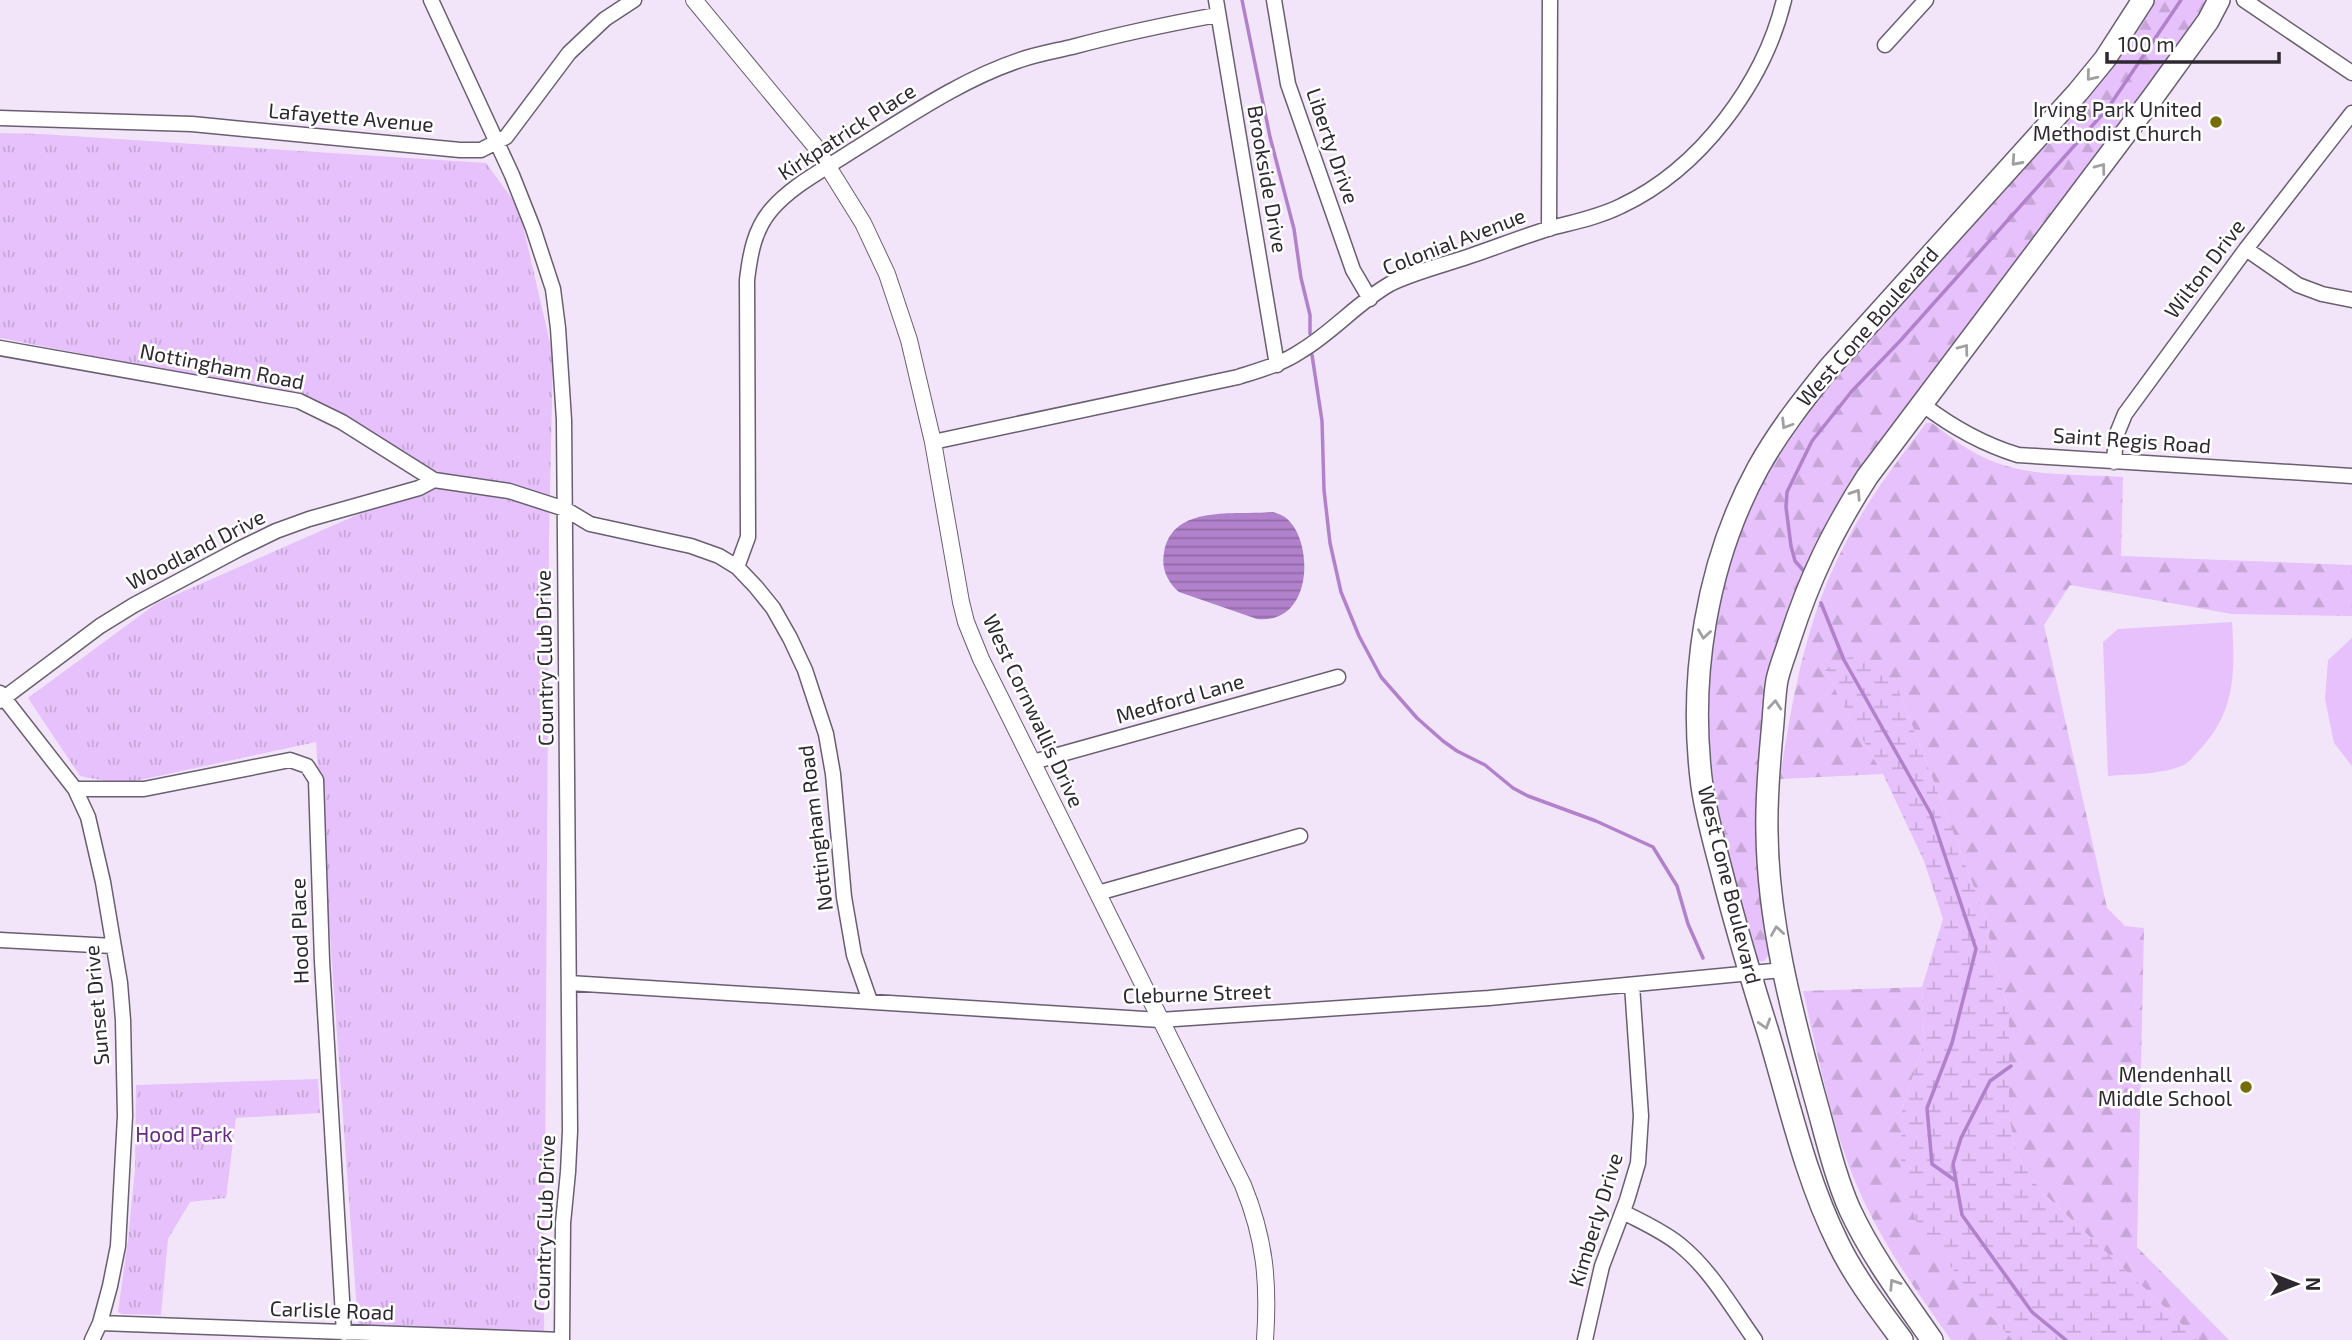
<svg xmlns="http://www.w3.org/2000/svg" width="2352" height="1340" viewBox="0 0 2352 1340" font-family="'Exo 2',sans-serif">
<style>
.grass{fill:url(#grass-tufts)}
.forest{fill:url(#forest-firs)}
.wetland{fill:url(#wetland-marsh)}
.garden{fill:#e6c1fb}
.water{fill:url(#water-rules)}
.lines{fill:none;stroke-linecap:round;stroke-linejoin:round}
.stream{stroke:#b181cb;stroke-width:3.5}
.minor-casing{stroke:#695f70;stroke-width:17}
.tertiary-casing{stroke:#695f70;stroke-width:18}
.primary-casing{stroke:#695f70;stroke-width:24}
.minor{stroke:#fff;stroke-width:14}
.tertiary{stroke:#fff;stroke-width:16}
.primary{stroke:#fff;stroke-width:21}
.oneway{stroke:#a19fa2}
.poi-dot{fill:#766d08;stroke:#fff;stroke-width:2.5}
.labels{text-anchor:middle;stroke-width:5;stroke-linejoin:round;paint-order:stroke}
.poi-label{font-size:21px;fill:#2e2930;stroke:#fff;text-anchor:end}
.street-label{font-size:21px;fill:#2e2930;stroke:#fff}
.park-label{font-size:21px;fill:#662a82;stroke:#fff}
</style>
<defs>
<pattern id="grass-tufts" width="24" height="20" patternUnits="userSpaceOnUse" patternTransform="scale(1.75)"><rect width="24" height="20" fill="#e6c1fb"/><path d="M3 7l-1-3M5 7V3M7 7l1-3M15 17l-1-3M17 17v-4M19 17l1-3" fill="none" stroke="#c6a6d7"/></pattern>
<pattern id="forest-firs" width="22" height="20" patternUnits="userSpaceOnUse" patternTransform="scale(1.75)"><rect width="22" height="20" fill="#e6c1fb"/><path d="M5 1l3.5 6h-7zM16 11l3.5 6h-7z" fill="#c6a6d7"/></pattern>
<pattern id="wetland-marsh" width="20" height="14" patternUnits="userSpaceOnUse" patternTransform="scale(1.75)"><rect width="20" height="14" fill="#e6c1fb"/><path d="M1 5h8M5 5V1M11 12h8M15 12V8" fill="none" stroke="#c6a6d7"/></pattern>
<pattern id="water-rules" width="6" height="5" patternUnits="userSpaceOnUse" patternTransform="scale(1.75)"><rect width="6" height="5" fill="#b181cb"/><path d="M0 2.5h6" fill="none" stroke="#906aa5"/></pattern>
</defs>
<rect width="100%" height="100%" fill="#f2e5f9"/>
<path class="grass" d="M0 133 41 134 486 163 519 208 553 356 549 537 544 1340H359L316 742 121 784 80 776 28 698 157 603 425 485 396 447 305 397 0 338Z
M318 1079 320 1113 236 1118 226 1198 190 1202 168 1239 161 1315 122 1314 118 1312 128 1240 135 1169 136 1085Z"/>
<path class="forest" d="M2154 0H2206L2201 11 2177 47 1869 458 1779 657 1770 953 1764 961H1757C1745 918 1731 875 1722 832 1697 714 1708 593 1762 484 1779 449 1802 417 1826 386L2087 96 2130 43Z
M1926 423H1932C1954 440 1976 457 2003 465 2040 477 2084 474 2123 477L2121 556 2352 565V616L2232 614 2070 585 2044 625 2107 908 2125 926 2144 928 2137 1247 2229 1340H2197L2158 1301 2041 1191 2017 1155 2009 1118V1010L1991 953 1987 921 1899 691 1852 656 1825 669 1847 713 1883 774 1780 779C1792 699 1806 620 1843 548 1865 503 1896 463 1926 423Z
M1922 987 1924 1043 1902 1109 1975 1299 2013 1340H1951C1918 1293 1885 1248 1861 1195 1832 1130 1819 1060 1803 991Z"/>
<path class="wetland" d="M1851 656 1867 661 1899 691 1987 921 1991 953 2009 1010V1118L2017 1155 2041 1191 2158 1301 2197 1340H2013L1975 1299 1915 1219 1901 1165 1902 1109 1924 1043 1922 987 1943 919 1924 861 1883 774 1847 713 1825 669Z"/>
<path class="garden" d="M2232 622C2235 669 2236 709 2203 746 2197 752 2191 761 2184 765 2160 775 2134 774 2108 776L2103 642 2118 629Z
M2352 638V766L2334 743 2325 699 2328 660Z"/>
<path class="water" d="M1273 512C1276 513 1280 514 1283 516 1314 534 1316 625 1257 619L1179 592C1167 582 1161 568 1164 553 1172 503 1237 516 1273 512Z"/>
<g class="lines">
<path class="stream" d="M1242 0 1270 137 1294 229 1301 278 1310 315V334
M1312 355 1322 421 1324 490 1330 543 1341 592 1359 636 1381 677 1417 718 1443 741 1457 751 1485 765 1513 788 1528 796 1596 821 1653 847 1677 886 1688 924 1703 958
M1803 570 1795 561 1791 546 1786 507 1787 492 1812 441 1852 391 1900 341 2108 108 2181 0
M1821 603 1844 660 1931 814 1976 949 1952 1043 1927 1108 1932 1164 1956 1181
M2011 1066 1990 1081 1961 1138 1953 1164 1962 1215 2032 1312 2066 1340"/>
<g class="minor-casing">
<path id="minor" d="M431 0 512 175 533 228 553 289 558 328 564 420 570 1131 568 1172 563 1223 562 1340
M1216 0 1277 365
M1274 0 1288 84 1353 270 1370 299
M2244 0 2352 73
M1885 45 1926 0
M0 118 192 124 460 150H481L506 137 569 53 605 19 634 0
M1549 229 1550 0
M2246 249 2298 285 2322 294 2352 300
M0 348 299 401 342 422 434 480 509 491 565 509 590 524 691 546 719 556 737 567 756 587 773 608 790 638 805 670 826 734 833 774 844 897 854 955 870 1001
M1922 404C1952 427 1982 444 2018 455L2352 476
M933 442 1238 377C1260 370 1282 364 1301 351 1333 332 1358 302 1390 284 1411 273 1447 264 1470 256 1497 247 1524 236 1551 228 1574 222 1599 217 1621 206 1700 169 1764 83 1784 0
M2114 462 2116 436 2125 414 2246 249 2352 113
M737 567 748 537 747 280C750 255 754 230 771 210 792 185 825 169 852 151 906 118 960 80 1020 60 1037 54 1055 51 1072 47 1120 34 1168 24 1217 15
M0 693 75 789 88 817 103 882 120 983 123 1020 125 1116 118 1246 110 1286 100 1323 92 1340
M0 701 100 626 134 605 239 549 276 531 309 519 419 488 434 480
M1033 762 1338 677
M75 789H144L290 760 307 766 316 780 322 961 344 1333
M1098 893 1300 836
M0 940 113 946
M569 983 1160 1020 1489 998 1783 970
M1623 1212C1642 1222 1663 1231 1680 1245 1711 1270 1732 1308 1755 1340
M100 1323 562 1340
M1585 1340 1602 1266 1627 1200 1638 1163 1641 1116 1632 985"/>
</g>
<g class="tertiary-casing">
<path id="tertiary" d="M694 0 815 146 863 223 887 274 909 340 933 442 961 602 966 622 981 659 1243 1185C1265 1239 1269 1282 1265 1340"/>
</g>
<g class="primary-casing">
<path id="primary" d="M1902 1340C1879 1309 1855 1278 1838 1243 1805 1177 1789 1102 1768 1032 1751 978 1735 924 1721 869 1714 842 1706 814 1702 786 1688 679 1706 563 1758 468 1778 432 1803 400 1829 368L2078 92 2105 59 2143 0
M1932 1340C1903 1298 1872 1257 1850 1210 1834 1174 1825 1132 1814 1094 1791 1009 1768 921 1767 833 1766 799 1769 766 1772 733 1774 715 1774 697 1777 680 1780 666 1786 652 1790 639 1810 577 1832 532 1867 477L2153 97 2208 21 2219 0"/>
</g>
<use href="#minor" class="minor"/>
<use href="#tertiary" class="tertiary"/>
<use href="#primary" class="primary"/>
</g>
<defs><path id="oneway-chevron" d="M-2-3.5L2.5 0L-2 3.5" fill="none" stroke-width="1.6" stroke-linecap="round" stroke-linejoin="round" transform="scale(1.75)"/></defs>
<g class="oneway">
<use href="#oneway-chevron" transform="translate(2091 76) rotate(129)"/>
<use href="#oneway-chevron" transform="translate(2016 161) rotate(132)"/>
<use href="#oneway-chevron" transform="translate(2101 168) rotate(-53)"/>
<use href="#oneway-chevron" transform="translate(1964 349) rotate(-53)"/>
<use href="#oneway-chevron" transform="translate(1786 424) rotate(122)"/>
<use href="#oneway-chevron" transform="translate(1856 494) rotate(-57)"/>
<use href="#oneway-chevron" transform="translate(1704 634) rotate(98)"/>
<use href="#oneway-chevron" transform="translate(1775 705) rotate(-85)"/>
<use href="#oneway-chevron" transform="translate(1777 931) rotate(-99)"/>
<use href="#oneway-chevron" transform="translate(1765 1024) rotate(73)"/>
<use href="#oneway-chevron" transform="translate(1894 1284) rotate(-123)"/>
</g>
<g class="poi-dot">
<circle cx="2216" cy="122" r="7"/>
<circle cx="2246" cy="1087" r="7"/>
</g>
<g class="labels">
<g class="poi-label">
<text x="2202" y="117">Irving Park United<tspan x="2202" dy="24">Methodist Church</tspan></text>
<text x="2232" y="1082">Mendenhall<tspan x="2232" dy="24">Middle School</tspan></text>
</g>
<g class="street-label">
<text transform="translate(351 118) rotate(5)" y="7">Lafayette Avenue</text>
<text transform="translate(847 132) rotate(-33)" y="7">Kirkpatrick Place</text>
<text transform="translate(1332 146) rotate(71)" y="7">Liberty Drive</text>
<text transform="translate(1267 179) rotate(80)" y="7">Brookside Drive</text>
<text transform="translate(1454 242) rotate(-21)" y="7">Colonial Avenue</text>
<text transform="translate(2205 269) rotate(-53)" y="7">Wilton Drive</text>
<text transform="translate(1868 327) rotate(-49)" y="7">West Cone Boulevard</text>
<text transform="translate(222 367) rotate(11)" y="7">Nottingham Road</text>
<text transform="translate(2132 441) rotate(4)" y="7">Saint Regis Road</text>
<text transform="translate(196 550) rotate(-27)" y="7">Woodland Drive</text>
<text transform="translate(545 658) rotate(-91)" y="7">Country Club Drive</text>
<text transform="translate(1180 699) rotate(-16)" y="7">Medford Lane</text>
<text transform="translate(1033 711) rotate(65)" y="7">West Cornwallis Drive</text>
<text transform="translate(816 828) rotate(-97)" y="7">Nottingham Road</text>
<text transform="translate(1729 885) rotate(76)" y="7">West Cone Boulevard</text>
<text transform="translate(300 931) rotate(-92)" y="7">Hood Place</text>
<text transform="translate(1197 994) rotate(-2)" y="7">Cleburne Street</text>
<text transform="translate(97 1005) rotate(-95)" y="7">Sunset Drive</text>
<text transform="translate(1596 1220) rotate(-73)" y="7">Kimberly Drive</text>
<text transform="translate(545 1223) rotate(-88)" y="7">Country Club Drive</text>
<text transform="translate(332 1311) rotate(2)" y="7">Carlisle Road</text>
</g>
<g class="park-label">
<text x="184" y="1142">Hood Park</text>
</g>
</g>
<g transform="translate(2296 1284) rotate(90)" stroke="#ffffff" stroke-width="5" paint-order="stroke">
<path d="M0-5L12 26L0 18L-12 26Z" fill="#2e2930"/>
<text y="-10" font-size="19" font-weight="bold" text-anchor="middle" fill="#2e2930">N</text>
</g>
<path d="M2107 52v10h172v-10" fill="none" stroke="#2e2930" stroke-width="3.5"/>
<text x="2118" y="52" font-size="21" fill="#2e2930" stroke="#ffffff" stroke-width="5" paint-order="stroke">100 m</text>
</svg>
